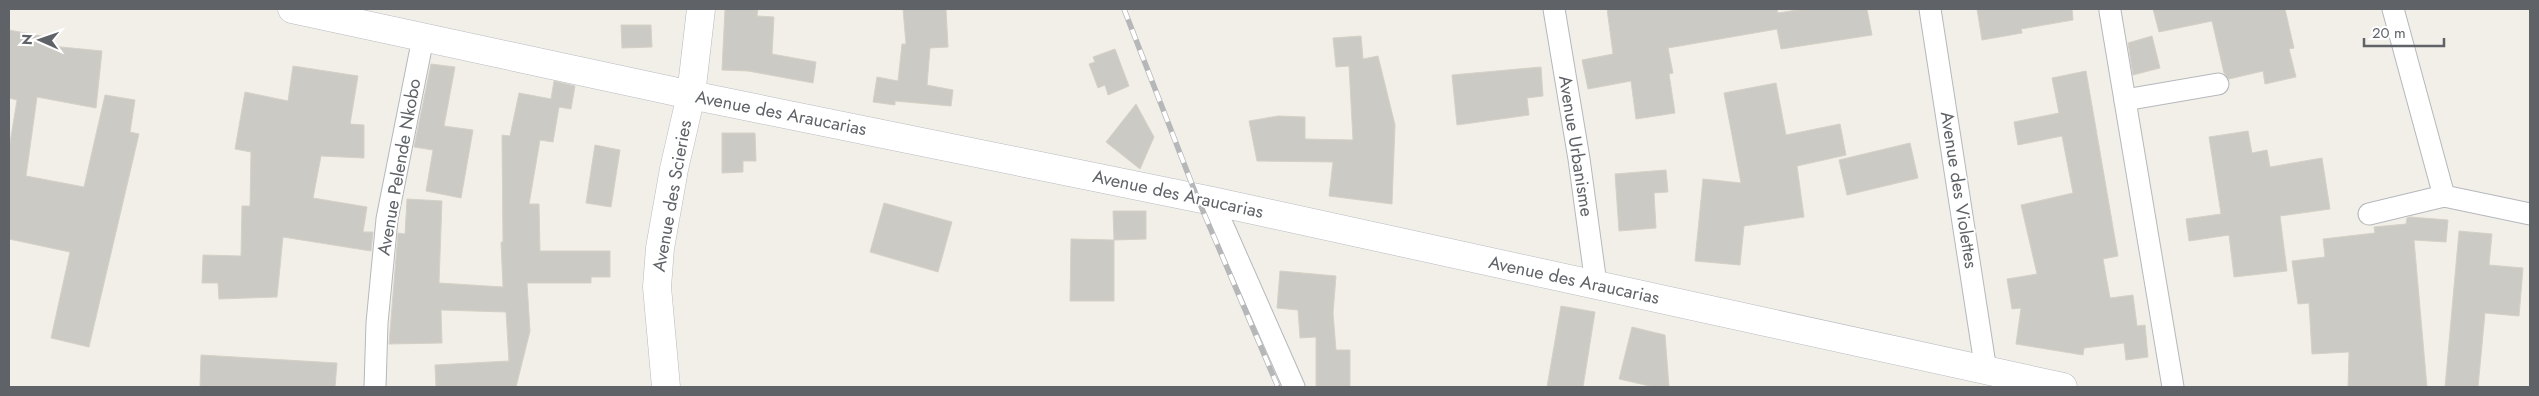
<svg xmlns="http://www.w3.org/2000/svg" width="2539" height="396" font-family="Jost,sans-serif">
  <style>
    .building { fill: #cccac5; stroke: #d6d1c6 }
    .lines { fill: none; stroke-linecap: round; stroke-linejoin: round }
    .street-casing { stroke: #b5b8bc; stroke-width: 23 }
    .secondary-casing { stroke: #b6babf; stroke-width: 29 }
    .street { stroke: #fff; stroke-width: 21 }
    .secondary { stroke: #fff; stroke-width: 28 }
    .rail-casing { stroke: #b6b7b8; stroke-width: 5.5 }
    .rail { stroke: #fff; stroke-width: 4; stroke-dasharray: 11; stroke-linecap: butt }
    .labels { text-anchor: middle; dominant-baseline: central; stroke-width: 4; stroke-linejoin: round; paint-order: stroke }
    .street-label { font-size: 18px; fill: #5f6368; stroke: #fff }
  </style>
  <rect width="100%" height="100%" fill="#f1efe8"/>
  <g class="building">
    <path d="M725 9H758L757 16 774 17 772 54 816 62 813 83 748 71 722 70Z"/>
    <path d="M903 9H946L948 47 930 48 927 85 953 90 951 106 895 101V105L873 102 877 77 898 81 902 44H906Z"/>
    <path d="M1607 9H1777L1778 13 1803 9H1867L1872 35 1781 49 1777 29 1668 48 1673 73 1669 74 1675 113 1636 119 1631 81 1588 89 1582 60 1613 54Z"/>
    <path d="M1977 9H2072L2073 20 2021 29 2022 33 1982 40Z"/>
    <path d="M2153 9H2285L2294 48 2289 49 2296 77 2265 84 2263 71 2229 79 2224 73 2212 21 2159 32Z"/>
    <path d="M621 25H651L652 47 622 48Z"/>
    <path d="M9 30 52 38 51 46 102 51 96 108 37 97 26 176 84 187 105 95 135 100 130 132 139 134 89 347 51 338 70 252 9 239V149L17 100 9 98Z"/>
    <path d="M1361 36 1363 59 1378 56 1395 125 1392 204 1329 196 1333 162 1257 161 1249 121 1278 116 1305 117V139L1353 140 1349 66 1336 67 1333 38Z"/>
    <path d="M2152 36 2160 68 2133 75 2128 43Z"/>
    <path d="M1115 49 1129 86 1108 95 1105 85 1098 88 1089 64 1095 62 1093 57Z"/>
    <path d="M431 64 455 67 444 126 473 130 461 198 426 191 433 150 414 147Z"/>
    <path d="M293 66 358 76 350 124 364 125V158L321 156 313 198 367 207 363 232H373L371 251 283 237 277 297 219 299 218 283H202L203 255 241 256 242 206H250L251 152 235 149 245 92 288 101Z"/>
    <path d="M1541 67 1543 96 1527 98 1529 115 1457 125 1452 75Z"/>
    <path d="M2086 71 2118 256 2103 259 2110 298 2133 295 2137 326 2145 325 2148 357 2126 360 2124 343 2084 348 2083 355 2016 344 2021 308 2012 309 2007 279 2037 274 2021 205 2073 193 2062 136 2018 145 2014 122 2059 113 2052 78Z"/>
    <path d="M554 81 575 86 571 109 559 107 553 142 540 140 529 204H539L540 251H610V277H591V283H527L530 331 516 387H436L435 365 509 361 506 312 441 310 442 343 389 344 398 233 405 234 407 199 442 201 439 283 503 287 501 242H503L502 135 510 136 519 93 551 99Z"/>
    <path d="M1776 83 1786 135 1840 124 1846 155 1797 166 1804 217 1744 226 1740 265 1695 261 1703 179 1741 183 1724 93Z"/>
    <path d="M1136 104 1154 137 1140 169 1106 142Z"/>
    <path d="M2248 131 2252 153 2267 150 2270 167 2322 158 2330 209 2280 216 2287 271 2234 277 2229 235 2189 241 2186 219 2221 214 2209 137Z"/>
    <path d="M722 133H755L756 161H743V172L722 173Z"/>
    <path d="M1910 143 1918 178 1847 195 1839 160Z"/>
    <path d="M595 145 620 150 611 207 586 203Z"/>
    <path d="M1666 170 1668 192 1654 193 1656 228 1619 231 1615 174Z"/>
    <path d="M884 203 952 222 938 272 870 252Z"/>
    <path d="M1113 211H1146V239L1114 240Z"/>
    <path d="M2410 217 2448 220 2446 242 2414 240 2427 387H2348L2349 352 2312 354 2309 303 2298 304 2292 261 2325 257 2323 239 2375 233 2374 227 2406 224 2407 218Z"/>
    <path d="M2459 231 2492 234 2489 265 2523 268 2519 316 2485 313 2478 387H2445Z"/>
    <path d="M1071 239 1114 240V301H1070Z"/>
    <path d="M1280 271 1336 276 1333 313 1336 350H1350V387H1316V337L1300 338 1298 310 1277 308Z"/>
    <path d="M1561 306 1595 312 1583 387H1547Z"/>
    <path d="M1632 327 1665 335 1669 387H1654L1619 379Z"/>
    <path d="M201 355 337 363 335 387H200Z"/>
  </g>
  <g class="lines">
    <g class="street-casing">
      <g id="street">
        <path d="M1554 9 1579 159 1596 284"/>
        <path d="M1930 9 1986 371"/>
        <path d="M2393 9 2444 196 2530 214"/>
        <path d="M2110 11 2173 387"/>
        <path d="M2125 100 2218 84"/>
        <path d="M1212 201 1294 387"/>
        <path d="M2369 214 2444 196"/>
        <path d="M375 387 377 323 387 219 423 38"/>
      </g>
    </g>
    <g class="secondary-casing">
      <g id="secondary">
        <path d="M292 9 691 95 1212 201 2063 387"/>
        <path d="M666 387 657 287 660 248 674 169 691 95 701 9"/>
      </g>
    </g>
    <use href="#street" class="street"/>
    <use href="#secondary" class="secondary"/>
    <g class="rail-casing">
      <path id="rail" d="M1124 9 1197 197 1278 387"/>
    </g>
    <use href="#rail" class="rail"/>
  </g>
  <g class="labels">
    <g class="street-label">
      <text transform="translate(781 113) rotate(11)">Avenue des Araucarias</text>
      <text transform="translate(1576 146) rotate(81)">Avenue Urbanisme</text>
      <text transform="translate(399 167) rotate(-80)">Avenue Pelende Nkobo</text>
      <text transform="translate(1959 190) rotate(81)">Avenue des Violettes</text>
      <text transform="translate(1178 194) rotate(12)">Avenue des Araucarias</text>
      <text transform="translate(672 196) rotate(-80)">Avenue des Scieries</text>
      <text transform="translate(1574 280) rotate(12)">Avenue des Araucarias</text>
    </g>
  </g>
  <rect width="2539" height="396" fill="none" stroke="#5f6368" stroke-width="20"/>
  <g transform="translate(40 40) rotate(272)" stroke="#ffffff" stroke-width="4" paint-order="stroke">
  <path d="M0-4L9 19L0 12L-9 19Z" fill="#5f6368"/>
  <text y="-8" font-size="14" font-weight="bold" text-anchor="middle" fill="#5f6368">N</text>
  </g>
  <path d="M2364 38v8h80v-8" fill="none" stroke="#5f6368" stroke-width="2.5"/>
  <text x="2372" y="38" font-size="15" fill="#5f6368" stroke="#ffffff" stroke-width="4" paint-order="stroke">20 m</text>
</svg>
